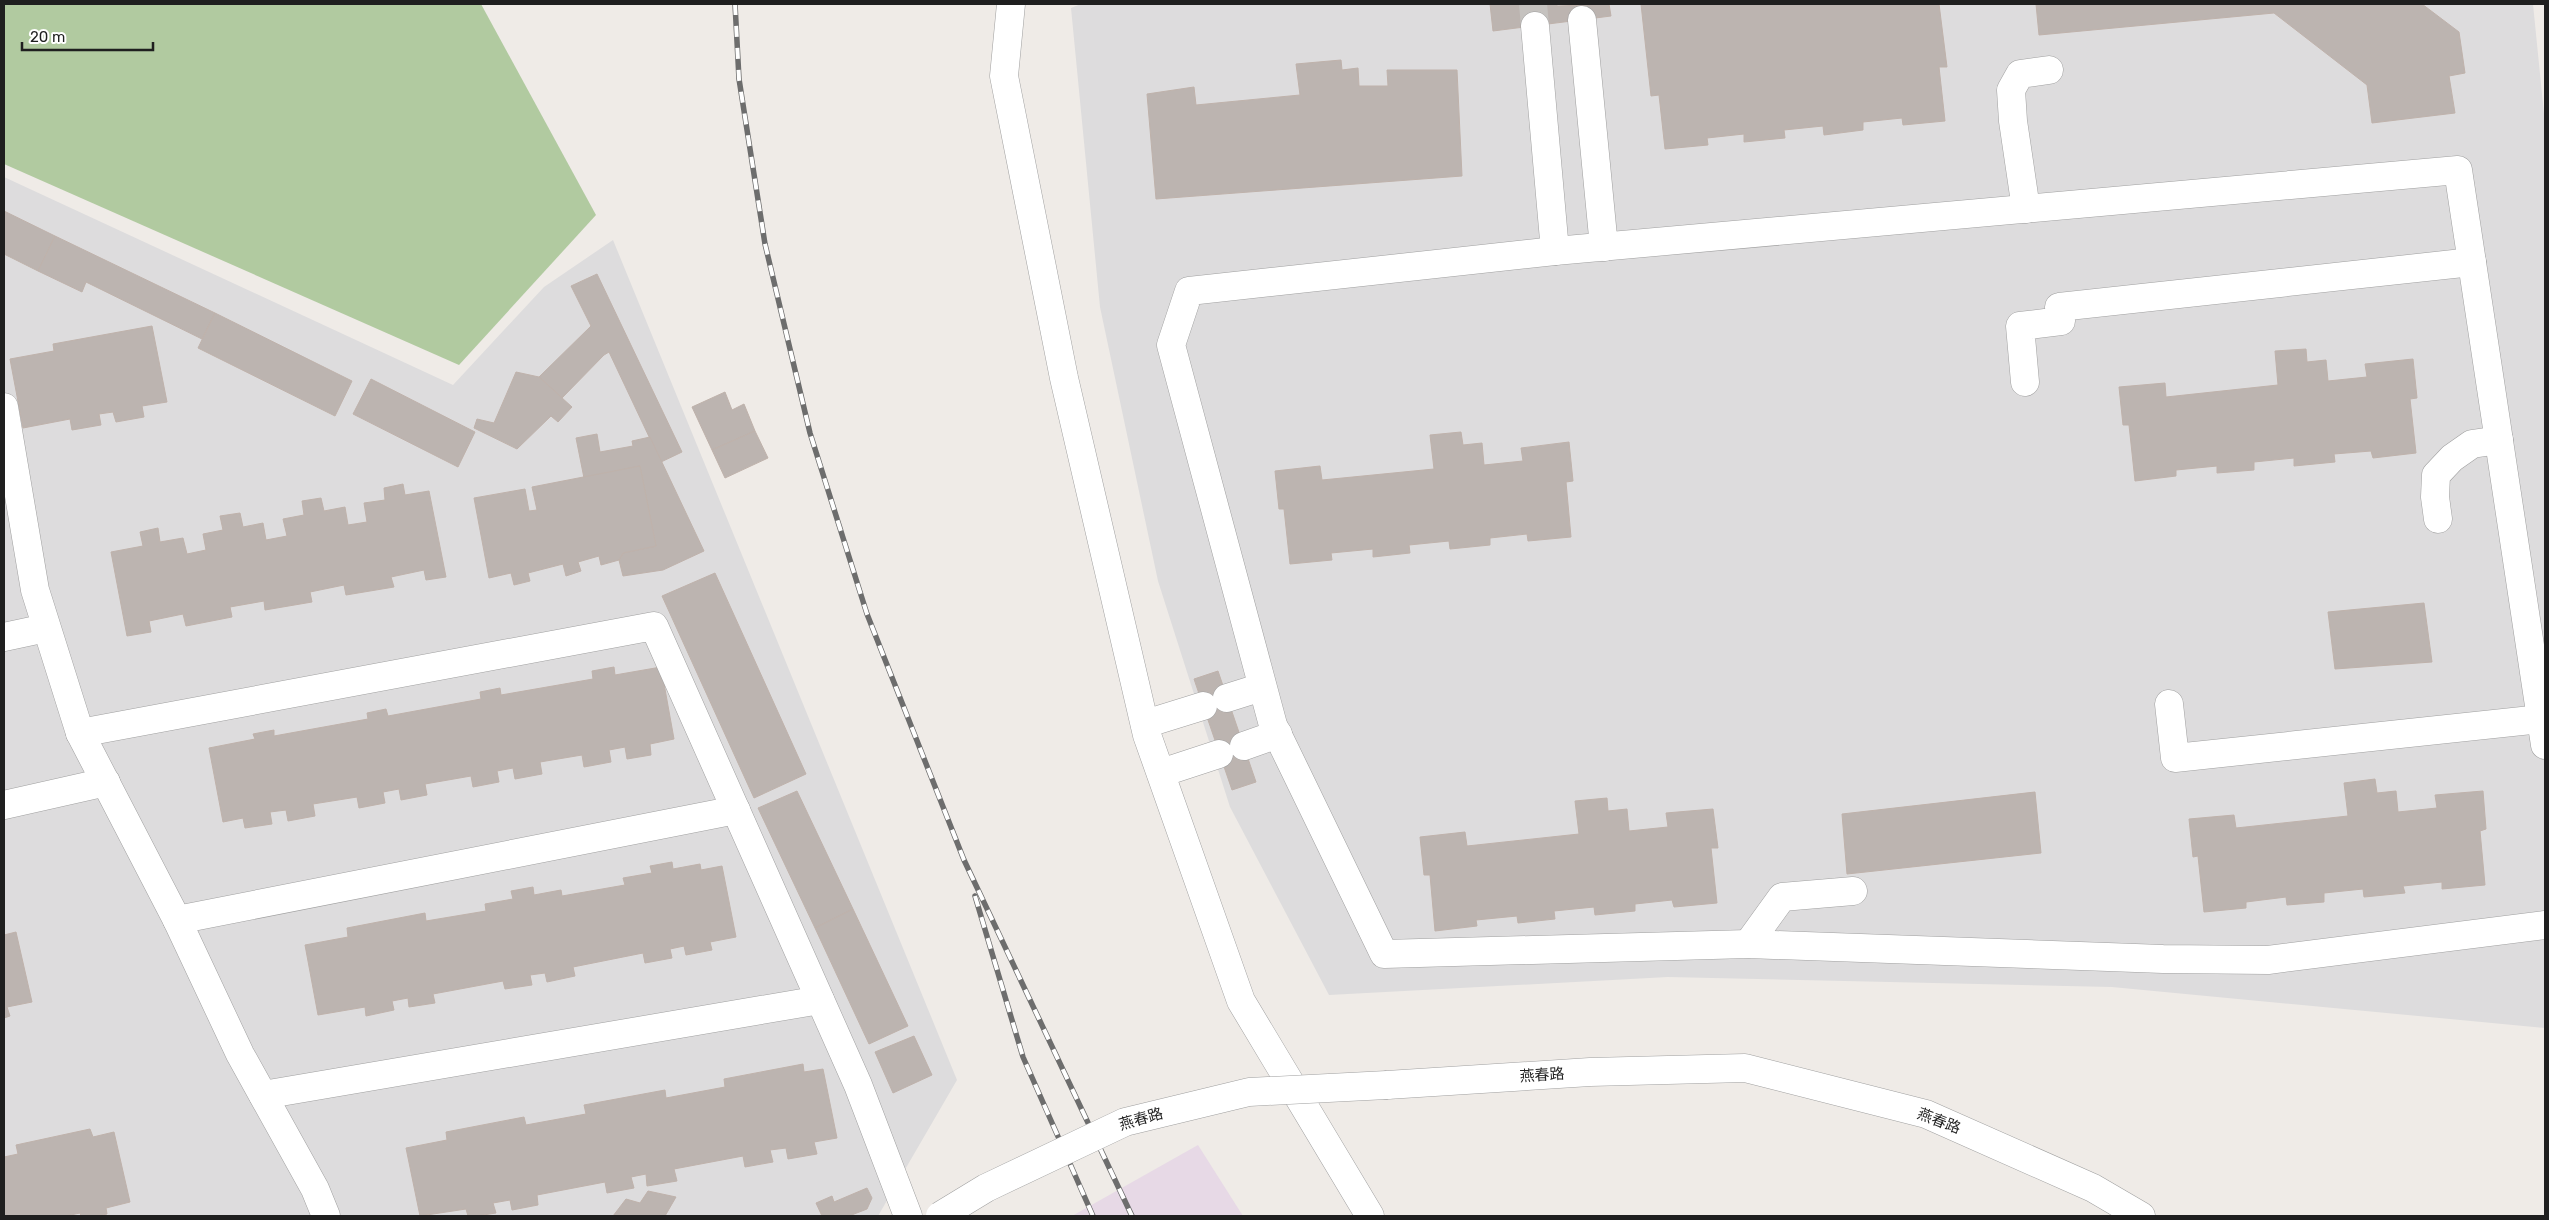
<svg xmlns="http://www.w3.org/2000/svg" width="2549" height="1220" font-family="Rubik,'Noto Sans SC',sans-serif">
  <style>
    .residential { fill: #dddcdd }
    .industrial { fill: #e7d9e6 }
    .forest { fill: #b1caa0 }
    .building { fill: #bcb4b0; stroke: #bfb2ab }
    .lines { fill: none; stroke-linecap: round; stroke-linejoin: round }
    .minor-tunnel { stroke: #c5c2bf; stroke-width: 28; stroke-dasharray: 28 14; stroke-linecap: butt }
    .minor-casing { stroke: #a0a0a0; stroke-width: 29 }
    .minor { stroke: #fff; stroke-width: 28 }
    .rail-casing { stroke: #6d6d6d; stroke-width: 5.5 }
    .rail { stroke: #fff; stroke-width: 4; stroke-dasharray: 11; stroke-linecap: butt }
    .minor-bridge-casing { stroke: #a0a0a0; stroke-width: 29; stroke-linecap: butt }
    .minor-bridge { stroke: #fff; stroke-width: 28 }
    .labels { text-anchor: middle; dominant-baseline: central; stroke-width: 4; stroke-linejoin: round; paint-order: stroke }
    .street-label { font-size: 15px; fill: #1f1f1f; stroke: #fff }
  </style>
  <rect width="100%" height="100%" fill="#efebe7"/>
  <g class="residential">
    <path d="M1081 4H2533L2545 124V1028L2112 987 1668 977 1329 995 1230 807 1158 581 1100 307 1071 8Z"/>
    <path d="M4 177 453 385 544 287 613 240 957 1080 878 1216H4Z"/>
  </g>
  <path class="industrial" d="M1198 1145 1243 1216H1072Z"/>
  <path class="forest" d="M4 4H481L596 215 459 365 4 164Z"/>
  <g class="building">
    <path d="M1490 4H1557V6L1609 4 1611 16 1493 31Z"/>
    <path d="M1641 4H1939L1947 67H1939L1945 121 1903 125 1902 118 1863 122V130L1824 135 1823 126 1784 130 1785 138 1744 142V134L1707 138 1708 145 1665 149 1659 95 1651 96Z"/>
    <path d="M2036 4H2422L2459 32 2465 73 2449 76 2455 113 2372 123 2367 85 2274 13 2039 35Z"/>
    <path d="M1341 60 1342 70 1358 68 1359 86H1388L1387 70H1457L1462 176 1156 199 1147 94 1194 87 1196 105 1300 95 1296 64Z"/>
    <path d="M4 211 55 236 38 271 4 254Z"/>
    <path d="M55 236 215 313 202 339 86 282 82 292 38 271Z"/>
    <path d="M597 274 682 452 661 462 609 352 604 355 562 398 539 377 591 326 571 286Z"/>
    <path d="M215 313 352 381 335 416 198 348Z"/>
    <path d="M152 326 167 402 142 406 144 417 116 422 113 412 99 414 101 425 72 430 70 419 23 428 10 359 54 351 53 344Z"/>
    <path d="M2306 349 2307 362 2326 360 2328 381 2367 377 2365 364 2413 359 2417 398 2410 399 2416 453 2373 458 2371 451 2334 454 2335 462 2294 466V458L2254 462V470L2217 473V466L2176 470V476L2135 481 2129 425H2123L2119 387 2165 383 2166 397 2278 385 2275 351Z"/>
    <path d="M516 372 539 377 572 407 558 422 551 416 517 449 474 428 477 419 494 423Z"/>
    <path d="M371 379 475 432 458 467 353 414Z"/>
    <path d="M725 392 732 410 744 404 755 431 712 450 692 407Z"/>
    <path d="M755 431 768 458 725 478 712 450Z"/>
    <path d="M1461 432 1463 445 1482 443 1484 465 1523 461 1521 448 1569 442 1573 481 1566 482 1571 537 1528 541 1527 534 1490 538V545L1450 549 1449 541 1409 545 1410 553 1373 557V549L1331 553 1332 560 1290 564 1284 509H1279L1275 471 1320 466 1322 480 1434 469 1430 435Z"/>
    <path d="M597 434 600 452 633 446 632 441 650 437 704 551 663 570 623 576 619 560 623 553 656 546 640 466 584 478 576 438Z"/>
    <path d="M640 466 656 546 623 553 619 560 601 565 599 556 578 562 581 571 566 576 563 564 528 573 530 581 514 585 511 573 489 578 474 498 525 489 529 511 537 510 532 487Z"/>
    <path d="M403 484 405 495 429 491 446 577 426 580 424 570 391 577 394 587 346 595 344 585 310 592 312 602 265 610 264 601 230 607 232 617 186 626 183 614 149 621 151 632 127 636 111 552 143 546 140 532 158 528 160 542 183 538 187 554 206 550 203 534 223 530 220 516 240 513 243 527 263 523 266 540 287 536 283 519 304 515 302 501 321 498 324 511 345 507 348 525 367 522 364 503 385 500 384 488Z"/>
    <path d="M715 573 806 774 754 798 662 596Z"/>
    <path d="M2424 603 2432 662 2335 669 2328 612Z"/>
    <path d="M614 667 615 675 661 667 674 739 650 744 651 755 627 759 625 747 609 750 611 762 584 767 582 755 540 762 542 774 515 779 513 768 497 771 499 782 473 787 471 776 425 784 427 795 401 800 399 789 383 792 385 803 359 808 357 797 313 804 315 816 288 821 286 810 270 812 272 824 245 828 243 818 223 822 209 748 255 739 253 734 274 730V736L368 719 367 713 386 709 388 716 481 699 480 692 500 688 501 695 593 679 592 671Z"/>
    <path d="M1218 671 1256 782 1232 790 1194 679Z"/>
    <path d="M2375 779 2377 793 2396 791 2398 812 2437 808 2435 795 2483 791 2486 829 2480 831 2485 885 2442 889V882L2403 886 2405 893 2364 897 2363 889 2324 893V902L2287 905 2286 897 2246 902V908L2204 912 2198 856 2193 857 2189 819 2234 815 2236 828 2348 816 2344 783Z"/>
    <path d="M797 791 853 909 815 928 758 808Z"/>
    <path d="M2035 792 2041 853 1847 874 1842 814Z"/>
    <path d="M1607 798 1608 811 1627 809 1629 831 1668 827 1666 813 1713 809 1718 848H1711L1717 903 1674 907 1672 900 1635 904V911L1595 915 1594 907 1554 911 1555 919 1518 923 1517 916 1476 920 1477 926 1435 931 1430 875H1424L1420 837 1465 832 1467 846 1579 834 1575 801Z"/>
    <path d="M672 862 673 869 700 864 701 870 722 866 736 937 710 942 712 950 686 955 684 946 670 949 672 958 645 963 643 953 573 967 575 976 547 982 545 973 530 975 532 985 505 989 503 981 433 994 435 1003 409 1007 408 998 392 1001 394 1010 366 1016 365 1007 318 1015 305 945 348 937 347 928 425 913 426 921 486 911 485 904 513 899 511 891 533 887 534 895 561 890 562 896 625 885 623 878 652 873 650 866Z"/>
    <path d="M853 909 908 1026 869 1044 815 928Z"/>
    <path d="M16 932 32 1002 7 1007 10 1016 4 1018V935Z"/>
    <path d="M914 1036 932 1075 893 1093 875 1052Z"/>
    <path d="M803 1064 804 1072 823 1069 837 1138 814 1142 817 1154 788 1159 786 1148 770 1150 773 1162 745 1167 743 1156 674 1169 677 1181 647 1186 646 1174 631 1177 634 1188 607 1193 605 1182 537 1195 538 1205 512 1210 510 1200 493 1203 496 1213 477 1216H468L466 1209 420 1216 406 1148 447 1140 446 1132 524 1117 526 1125 586 1114 584 1105 665 1090 666 1098 725 1087 724 1079Z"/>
    <path d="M90 1129 93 1137 114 1132 130 1202 106 1208 107 1214 98 1216H81L80 1213 66 1216H4V1157L18 1154 16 1145Z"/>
    <path d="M867 1188 872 1198 867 1209 849 1216H822L816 1203 832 1196 834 1202Z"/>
    <path d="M648 1191 676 1197 665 1216H613L626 1199 640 1203Z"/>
  </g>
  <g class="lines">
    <path class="minor-tunnel" d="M1533 4 1535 26"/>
    <g class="minor-casing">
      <g id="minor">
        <path d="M1011 4 1004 76 1064 378 1147 735 1241 1001 1370 1216"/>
        <path d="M1582 20 1604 247"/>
        <path d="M1535 26 1555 251"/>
        <path d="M2026 209 2013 121 2011 90 2020 74 2049 70"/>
        <path d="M2025 382 2020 326 2061 321 2059 307 2472 262"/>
        <path d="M4 407 35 590 80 733 177 920 240 1054 315 1189 326 1216"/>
        <path d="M2438 519 2435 497 2436 475 2452 458 2472 444 2499 440"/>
        <path d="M4 637 46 628"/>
        <path d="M1227 698 1262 687"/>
        <path d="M2169 704 2175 758 2541 719"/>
        <path d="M1145 724 1203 706"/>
        <path d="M80 733 654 626 858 1085 908 1216"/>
        <path d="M2545 745 2458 170 1555 251 1189 291 1171 345 1273 725 1384 954 1748 944 2163 959 2268 960 2545 925"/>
        <path d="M1244 746 1278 734"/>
        <path d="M1161 773 1219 754"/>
        <path d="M4 805 106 782"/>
        <path d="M177 920 736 810"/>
        <path d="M1748 944 1782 897 1853 891"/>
        <path d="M1387 1085 1590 1072 1745 1068 1926 1114 2093 1188 2141 1216"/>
        <path d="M263 1095 820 1000"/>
      </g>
    </g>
    <use href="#minor" class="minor"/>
    <g class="rail-casing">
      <g id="rail">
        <path d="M735 4 739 79 765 244 810 433 867 614 964 860 1132 1216"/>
        <path d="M975 896 1023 1057 1093 1216"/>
      </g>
    </g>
    <use href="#rail" class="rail"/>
    <g class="minor-bridge-casing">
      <path id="minor-bridge" d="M940 1216 986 1188 1125 1122 1249 1092 1387 1085"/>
    </g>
    <use href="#minor-bridge" class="minor-bridge"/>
  </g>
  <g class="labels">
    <g class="street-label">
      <text transform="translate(1542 1075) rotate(-4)">燕春路</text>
      <text transform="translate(1141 1119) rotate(-16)">燕春路</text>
      <text transform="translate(1939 1121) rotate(21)">燕春路</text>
    </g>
  </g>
  <rect width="2549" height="1220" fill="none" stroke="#1f1f1f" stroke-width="10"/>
  <path d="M22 42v8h131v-8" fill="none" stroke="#1f1f1f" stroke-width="2.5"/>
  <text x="30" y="42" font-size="15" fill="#1f1f1f" stroke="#ffffff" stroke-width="4" paint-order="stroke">20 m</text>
</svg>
